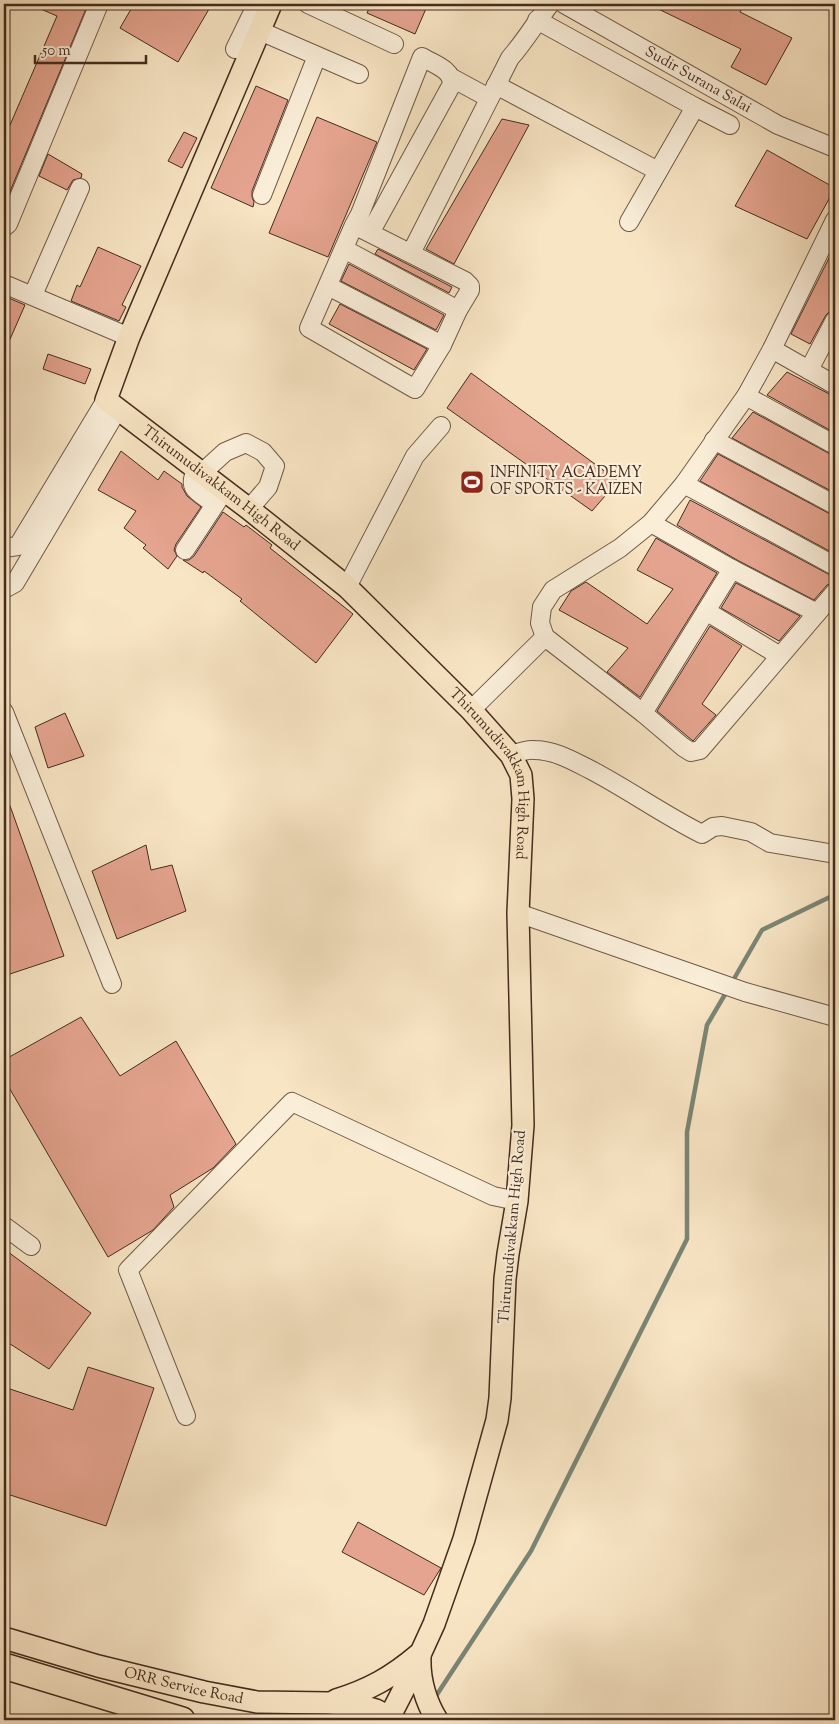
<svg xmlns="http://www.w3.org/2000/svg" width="839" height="1724" font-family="'Sorts Mill Goudy',serif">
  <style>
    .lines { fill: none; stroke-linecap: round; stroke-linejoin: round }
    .stream { stroke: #7a8575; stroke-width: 4.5 }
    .building { fill: #e5a48f; stroke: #442c1e }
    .minor-casing { stroke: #715a48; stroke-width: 20 }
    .major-casing { stroke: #442c1e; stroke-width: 24 }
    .highway-casing { stroke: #442c1e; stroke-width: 28 }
    .path { stroke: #442c1e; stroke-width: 2.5; stroke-dasharray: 1 2.5; stroke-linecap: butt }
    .minor { stroke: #faeed9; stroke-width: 18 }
    .major { stroke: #f8e5c4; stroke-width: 21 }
    .highway { stroke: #f8e5c4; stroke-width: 25 }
    .labels { text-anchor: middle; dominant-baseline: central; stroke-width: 4.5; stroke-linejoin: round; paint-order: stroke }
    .street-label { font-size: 15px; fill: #442c1e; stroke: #faeed9 }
    .poi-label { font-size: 15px; fill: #442c1e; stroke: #faeed9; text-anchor: start }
  </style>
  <rect width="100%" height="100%" fill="#f8e5c4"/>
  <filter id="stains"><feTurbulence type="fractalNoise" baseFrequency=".004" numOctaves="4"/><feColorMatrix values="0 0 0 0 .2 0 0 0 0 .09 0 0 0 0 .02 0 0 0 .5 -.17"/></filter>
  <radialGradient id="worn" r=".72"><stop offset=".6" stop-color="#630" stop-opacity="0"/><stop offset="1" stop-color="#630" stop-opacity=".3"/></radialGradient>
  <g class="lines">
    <g class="stream">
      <path d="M731 984 762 930 832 896H835"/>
      <path d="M434 1699 531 1551 687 1239V1132L707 1025 727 991"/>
    </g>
  </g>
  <g class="building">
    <path d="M29 4H88L4 206V123L10 125 57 16Z"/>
    <path d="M134 4H212L178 62 120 28Z"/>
    <path d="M371 4H428L415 34 367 13Z"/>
    <path d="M648 4H729L741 10 740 12 792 38 766 85 731 67 741 49Z"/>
    <path d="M256 86 288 100 252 191V197L254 202 253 207 211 188Z"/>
    <path d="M317 117 377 142 328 257 269 233Z"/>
    <path d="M502 119 529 125 454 264 426 249Z"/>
    <path d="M184 132 197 138 182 168 168 161Z"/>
    <path d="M767 150 835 188 807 239 735 206Z"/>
    <path d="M48 154 82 174 81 178 73 180 67 190 39 176Z"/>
    <path d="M835 246V309L830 311 826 315 810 344 791 334Z"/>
    <path d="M98 247 141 266 122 305 126 307 119 321 71 301 77 285 80 287Z"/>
    <path d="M378 249 452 287 449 293 375 254Z"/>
    <path d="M349 264 444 315 436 330 341 281Z"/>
    <path d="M4 296 25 305 4 353Z"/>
    <path d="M340 304 427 349 414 370 329 324Z"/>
    <path d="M48 354 91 369 85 384 43 369Z"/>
    <path d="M787 372 835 397V433L767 395Z"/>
    <path d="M471 373 618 481 592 511 447 408Z"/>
    <path d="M753 412 830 454 835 456V493L732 438Z"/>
    <path d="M121 451 158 480 164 471 182 484V487L187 496 201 507 176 544 174 550 177 556 168 569 143 548 146 545 124 528 136 511 98 490Z"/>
    <path d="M718 454 830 514 835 516V554L700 481Z"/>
    <path d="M690 500 830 575 835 577V582L827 585 814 600 737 560 677 525Z"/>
    <path d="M223 512 244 527 246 525 272 545 270 548 353 614 316 663 240 601 242 599 204 571 203 573 183 560H189L194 556Z"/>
    <path d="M656 538 717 573 640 697 607 672 628 648 559 610 571 591 586 582 647 624 673 589 637 570Z"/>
    <path d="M736 583 800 616 779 641 721 608Z"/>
    <path d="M710 626 742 646 702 704 716 715 693 741 657 711Z"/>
    <path d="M65 713 84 756 48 768 35 727Z"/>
    <path d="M5 792 64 956 4 976V793Z"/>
    <path d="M146 845 151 870 172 865 186 911 117 939 92 871Z"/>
    <path d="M81 1017 120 1076 176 1041 236 1144 213 1168 170 1195 174 1207 153 1230 108 1257 4 1079V1060Z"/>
    <path d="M4 1249 91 1313 49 1369 4 1340Z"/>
    <path d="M88 1367 154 1388 106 1526 4 1493V1387L73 1410Z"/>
    <path d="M358 1522 441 1568 424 1595 342 1552Z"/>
  </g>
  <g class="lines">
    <g class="minor-casing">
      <g id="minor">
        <path d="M308 4 394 44"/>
        <path id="s1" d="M564 4 778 125 835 148"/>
        <path d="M537 20 695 107 730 125"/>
        <path d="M260 31 359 74"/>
        <path d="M235 49 254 10 253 6 250 4"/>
        <path d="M452 78 489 98"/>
        <path d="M496 85 658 171"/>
        <path d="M262 195 317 56"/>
        <path d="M835 220 772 349 746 396 684 484 651 523 620 548 553 590 542 607 540 623 545 637 643 713 683 747 691 752 700 750 835 592"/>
        <path d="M629 222 695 107"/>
        <path d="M354 225 465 281 470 286V290L458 310 442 345 415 389 309 328 354 225 360 214 422 57C433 64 452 69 452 84L370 233"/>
        <path d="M4 227 8 224 99 4"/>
        <path d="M344 249 458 310"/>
        <path d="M411 253 510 58C525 41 536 22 550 4"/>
        <path d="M4 284 129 337"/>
        <path d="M328 286 442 345"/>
        <path d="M33 295 80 188"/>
        <path d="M772 349 835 385"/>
        <path d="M809 370 835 320"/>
        <path d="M746 396 835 445"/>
        <path d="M714 440 835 505"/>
        <path d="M197 469C185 490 200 493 215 504"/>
        <path d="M202 473 225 452 246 443 263 452 275 466 268 487 249 509"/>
        <path d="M684 484 835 566"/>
        <path d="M651 523 732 569 817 613"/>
        <path d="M4 548 18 546 106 400"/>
        <path d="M185 550 224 491"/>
        <path d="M347 587 415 456 441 426"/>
        <path d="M4 589 15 583 118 409"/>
        <path d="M706 611 780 656"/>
        <path d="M471 710 545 637"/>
        <path d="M4 712 112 984"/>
        <path d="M643 713 732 569"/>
        <path d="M511 755C518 753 526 749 534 750 555 750 573 761 591 770 629 790 664 815 702 834L713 827 722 826 751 832 770 843 835 854"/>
        <path d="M518 913 745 992 835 1017"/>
        <path d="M4 1226 31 1246"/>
        <path d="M186 1416 128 1270 292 1102 493 1196 517 1201"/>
      </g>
    </g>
    <g class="major-casing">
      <g id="major">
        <path id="s2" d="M271 4 129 337 106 400 249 509 347 587 471 710 511 755 521 775 523 799 518 913 523 1125 517 1201 508 1254 505 1279 500 1398 497 1420 464 1539 434 1624 408 1681 388 1720"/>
        <path id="s3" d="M4 1638 98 1666 204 1692 257 1702 329 1703 362 1706 376 1710 395 1720"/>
        <path d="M420 1656C419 1680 425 1700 437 1720"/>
        <path d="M336 1700C369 1690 392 1677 418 1655"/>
      </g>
    </g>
    <g class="highway-casing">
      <path id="highway" d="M4 1666 182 1720"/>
    </g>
    <path class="path" d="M4 43V46"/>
    <use href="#minor" class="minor"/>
    <use href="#major" class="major"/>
    <use href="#highway" class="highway"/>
  </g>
  <defs>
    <g id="stadium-square" transform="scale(1.25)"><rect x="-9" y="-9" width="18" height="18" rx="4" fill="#8f2418" stroke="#faeed9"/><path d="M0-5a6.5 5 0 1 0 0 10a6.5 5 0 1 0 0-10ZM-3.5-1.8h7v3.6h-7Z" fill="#fff"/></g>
  </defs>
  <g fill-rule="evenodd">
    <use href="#stadium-square" x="472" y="482"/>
  </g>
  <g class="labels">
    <g class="street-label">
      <text stroke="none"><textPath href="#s1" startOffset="154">Sudir Surana Salai</textPath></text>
      <text stroke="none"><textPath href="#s2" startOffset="574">Thirumudivakkam High Road</textPath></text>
      <text stroke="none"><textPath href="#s2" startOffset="979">Thirumudivakkam High Road</textPath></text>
      <text transform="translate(513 1227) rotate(-85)">Thirumudivakkam High Road</text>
      <text stroke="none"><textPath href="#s3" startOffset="186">ORR Service Road</textPath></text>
    </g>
    <g class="poi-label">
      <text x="490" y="473">INFINITY ACADEMY<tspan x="490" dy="17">OF SPORTS - KAIZEN</tspan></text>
    </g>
  </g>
  <rect width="839" height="1724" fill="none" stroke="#f8e5c4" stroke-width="20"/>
  <rect x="5" y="5" width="829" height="1714" fill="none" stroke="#442c1e" stroke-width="2.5"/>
  <rect x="10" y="10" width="819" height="1704" fill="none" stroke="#442c1e"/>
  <path d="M35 55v8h111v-8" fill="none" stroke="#442c1e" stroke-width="2.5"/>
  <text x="42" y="55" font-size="15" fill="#442c1e" stroke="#faeed9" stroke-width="4" paint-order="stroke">50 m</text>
  <rect width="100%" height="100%" filter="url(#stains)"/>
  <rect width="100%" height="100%" fill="url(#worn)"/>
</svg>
